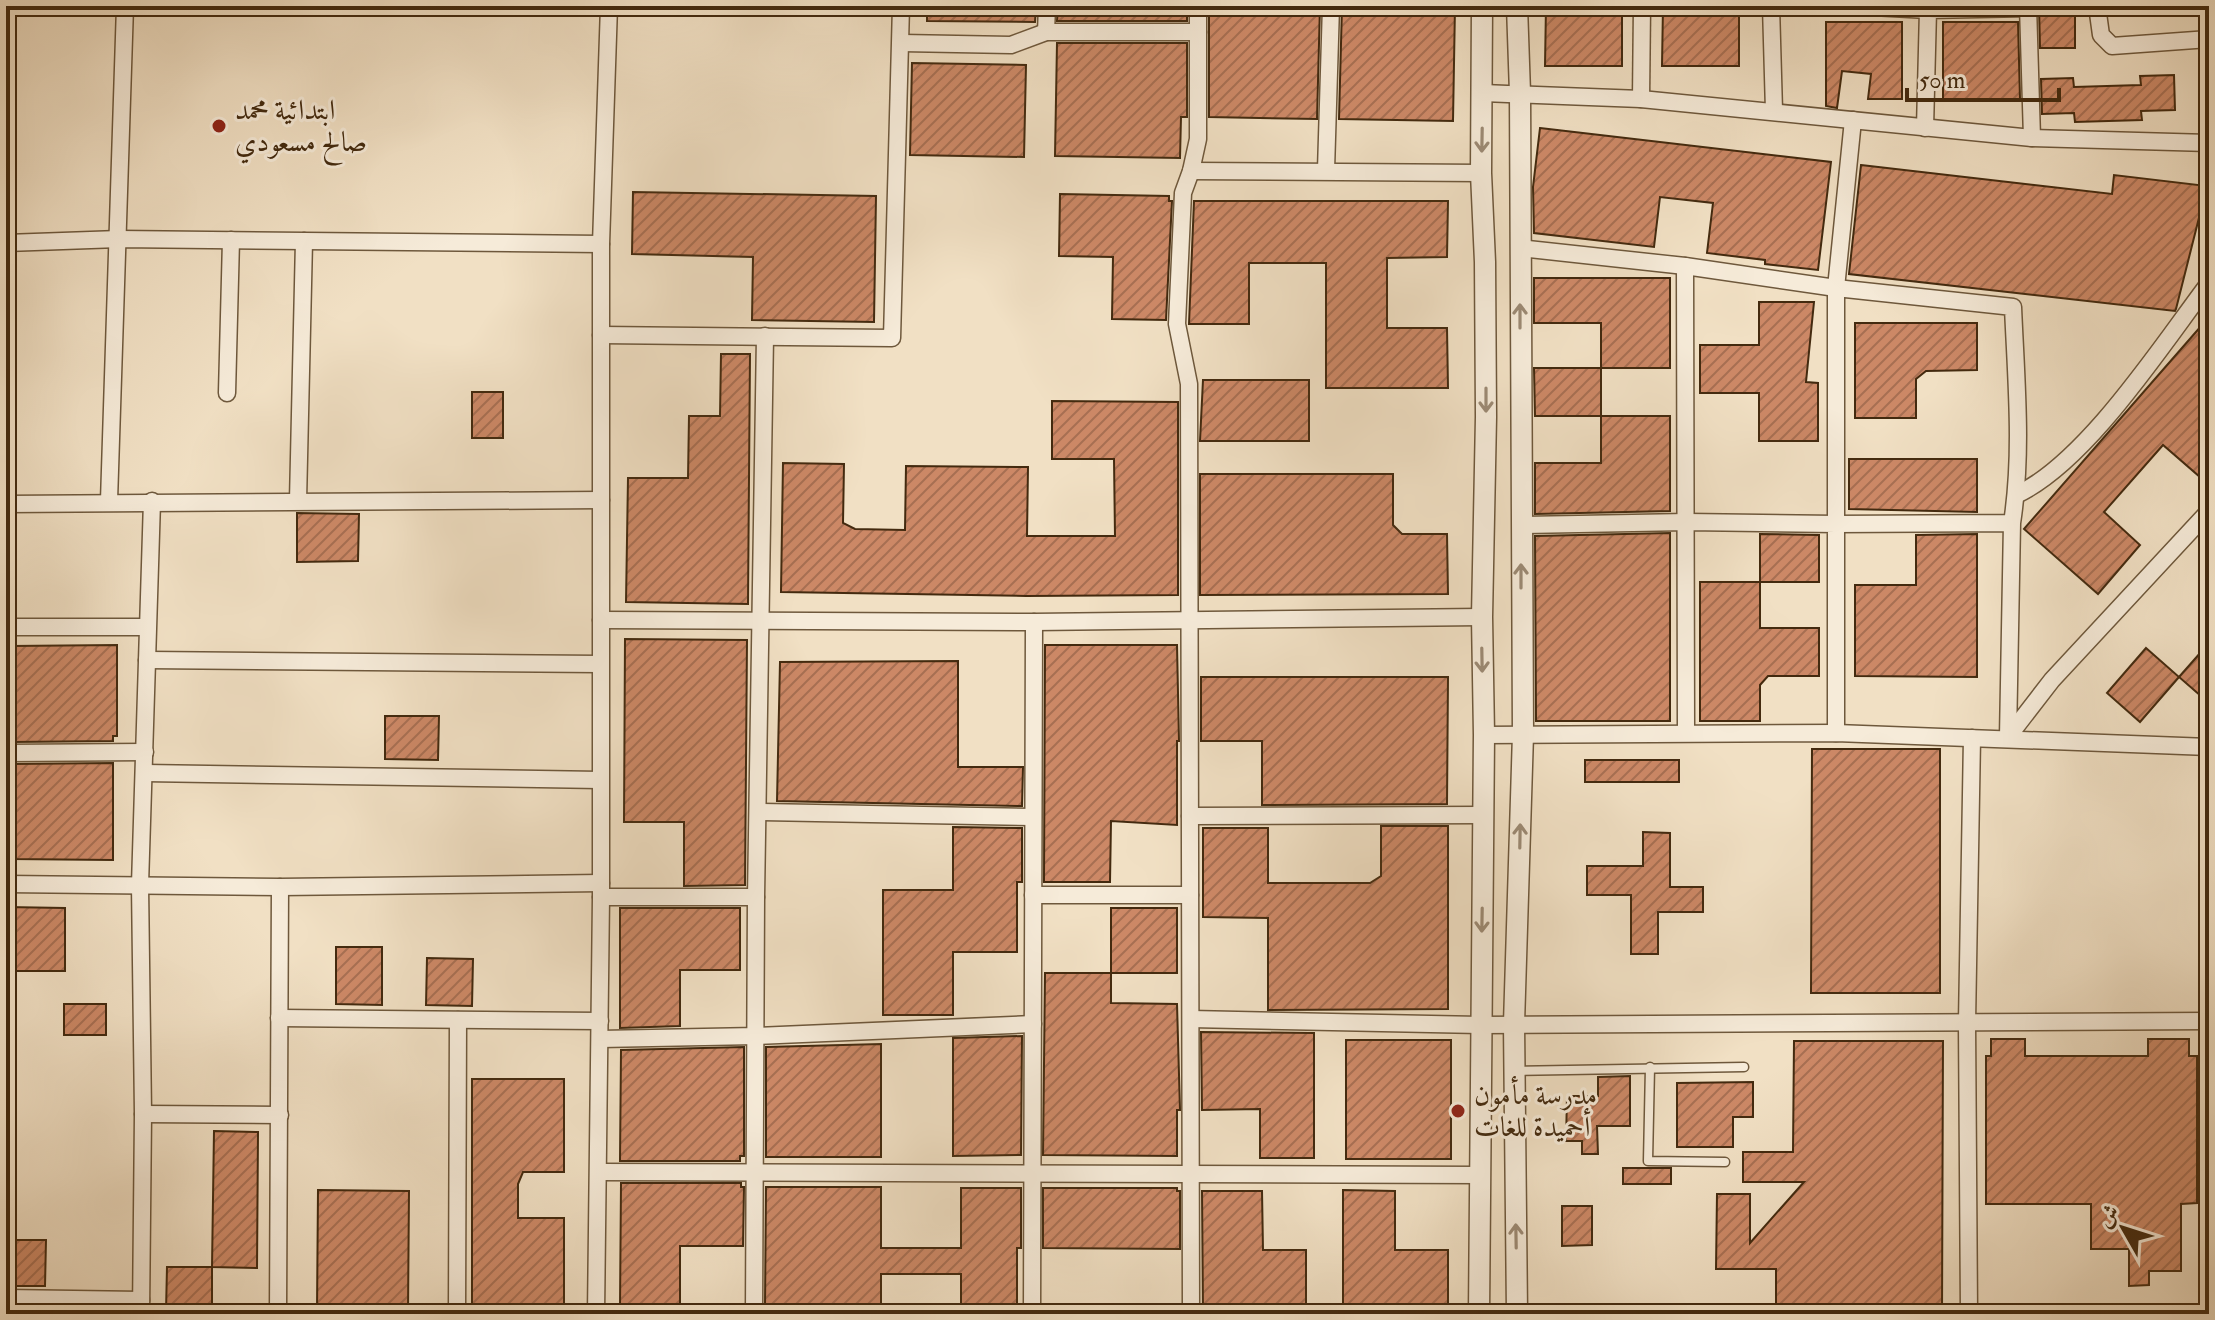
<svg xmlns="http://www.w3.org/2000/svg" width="2215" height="1320" font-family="'IM FELL Double Pica',Amiri,serif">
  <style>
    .building { fill: url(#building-hatch); stroke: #432a0f; stroke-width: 2 }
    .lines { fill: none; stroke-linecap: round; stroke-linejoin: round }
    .service-casing { stroke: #6e583c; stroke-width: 11 }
    .minor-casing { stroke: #6e583c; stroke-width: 19 }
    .tertiary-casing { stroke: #6e583c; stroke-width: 23 }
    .service { stroke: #f6ebd9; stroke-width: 8 }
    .minor { stroke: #f6ebd9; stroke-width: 16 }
    .tertiary { stroke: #f6ebd9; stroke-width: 20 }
    .oneway { stroke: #9c8a74 }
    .poi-dot { fill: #8f2418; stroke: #f6ebd9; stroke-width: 3 }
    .labels { text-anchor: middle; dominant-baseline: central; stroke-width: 6; stroke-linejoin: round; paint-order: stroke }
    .poi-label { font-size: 28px; fill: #432a0f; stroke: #f6ebd9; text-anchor: start }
  </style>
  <defs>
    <pattern id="building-hatch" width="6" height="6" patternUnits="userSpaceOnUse" patternTransform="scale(2)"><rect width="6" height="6" fill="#c86"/><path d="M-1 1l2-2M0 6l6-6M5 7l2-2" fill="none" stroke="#a76f52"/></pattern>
  </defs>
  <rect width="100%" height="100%" fill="#f1e0c4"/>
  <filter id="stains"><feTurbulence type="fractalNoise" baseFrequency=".0025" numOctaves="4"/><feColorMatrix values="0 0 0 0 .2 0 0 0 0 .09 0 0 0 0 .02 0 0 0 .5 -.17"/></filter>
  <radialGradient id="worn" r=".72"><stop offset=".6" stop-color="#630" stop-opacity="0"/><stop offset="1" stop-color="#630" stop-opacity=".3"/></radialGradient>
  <g class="building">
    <path d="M927 6H1036L1035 22 927 21Z"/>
    <path d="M1058 6H1187V21H1057Z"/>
    <path d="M1209 6H1320L1317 119 1209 117Z"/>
    <path d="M1342 6H1455L1453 121 1339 119Z"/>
    <path d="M1546 6H1622V66H1545Z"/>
    <path d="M1663 6H1739V66H1662Z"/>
    <path d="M2039 6H2075V48H2040Z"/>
    <path d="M1826 22H1902V99H1868L1871 74 1842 71 1837 108 1826 106Z"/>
    <path d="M1943 22H2018L2020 99H1943Z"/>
    <path d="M1057 43H1187V117H1181L1180 158 1055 156Z"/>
    <path d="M912 63 1026 65 1024 157 910 155Z"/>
    <path d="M2174 75 2175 110 2141 111 2142 120 2075 122 2074 113 2042 114 2041 79 2073 78 2074 87 2107 86 2141 85 2140 76Z"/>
    <path d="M1540 128 1831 162 1818 270 1765 264V260L1707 253 1713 203 1660 197 1654 247 1534 233 1533 187Z"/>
    <path d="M1861 165 2112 194 2114 175 2207 186 2176 309 2175 311 1849 274Z"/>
    <path d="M633 192 876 196 874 322 752 320 753 257 632 254Z"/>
    <path d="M1060 194 1169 196V201H1172L1166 320 1112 319 1113 257 1059 256Z"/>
    <path d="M1194 201H1448L1447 257 1387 258V328H1447L1448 388H1326V263H1249V324H1189Z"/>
    <path d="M1534 278H1670V368H1601V323H1534Z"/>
    <path d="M1759 302H1814L1806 382 1818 383V441H1759V393H1700V345H1759Z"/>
    <path d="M2209 317V467L2200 477 2163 445 2104 512 2140 545 2098 594 2024 529Z"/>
    <path d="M1855 323H1977V370L1926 371 1916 379V418H1855Z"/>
    <path d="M721 354H750L748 604 626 602 628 478H688L689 416H720Z"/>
    <path d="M1534 368H1601V416H1535Z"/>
    <path d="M1203 380H1309V441H1200Z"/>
    <rect x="472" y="392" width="31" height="46"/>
    <path d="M1052 401 1178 402V595L1026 596 781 592 783 463 844 464 843 523 855 529 905 530 906 466 1028 467 1027 536H1115L1114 459H1052Z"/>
    <path d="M1601 416H1670V511L1535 514V463H1601Z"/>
    <path d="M1849 459H1977V512L1849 509Z"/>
    <path d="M1200 474H1393V525L1402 534H1447L1448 594 1200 595Z"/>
    <path d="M297 513 359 514 358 561 297 562Z"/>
    <path d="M1670 533V721H1536L1535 536Z"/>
    <path d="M1760 534 1819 535V582H1760Z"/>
    <path d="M1977 534V677L1855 676V585H1916V535Z"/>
    <path d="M1700 582H1760V628H1819V676H1768L1760 685V721H1700Z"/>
    <path d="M625 639 747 640 745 885 684 886V822H624Z"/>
    <path d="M2209 643V703L2179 677Z"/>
    <path d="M117 645V736H113V741L12 742 11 646Z"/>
    <path d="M1045 645H1177L1179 741H1177V825L1111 821 1110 882H1044Z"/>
    <path d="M2146 648 2179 677 2140 722 2107 693Z"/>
    <path d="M958 661V767H1023L1022 806 777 801 780 662Z"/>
    <path d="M1201 677H1448L1447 804 1262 805V741H1201Z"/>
    <path d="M385 716H439L438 760 385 759Z"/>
    <path d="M1812 749H1940V993H1811Z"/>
    <rect x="1585" y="760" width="94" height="22"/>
    <path d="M113 763V860L11 859 12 764Z"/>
    <path d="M1381 826H1448V1009L1268 1010V918L1203 917V828H1268V883H1370L1381 876Z"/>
    <path d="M953 827 1022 828V882H1017V952H953V1015H883V890H953Z"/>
    <path d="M1643 832 1670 833V887H1703V912H1658V954H1631V895H1587V866H1643Z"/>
    <path d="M6 907 65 908V971H6Z"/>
    <path d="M620 908H740V970H680V1026L620 1028Z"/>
    <rect x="1111" y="908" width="66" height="65"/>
    <path d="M336 947H382V1005L336 1004Z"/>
    <path d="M427 958 473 959 472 1006 426 1005Z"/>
    <path d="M1045 973H1111V1003L1177 1004 1180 1110H1177V1156L1043 1155Z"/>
    <rect x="64" y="1004" width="42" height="31"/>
    <path d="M1201 1032 1314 1033V1158H1260V1109L1202 1110Z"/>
    <path d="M1022 1036 1021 1155 953 1156V1038Z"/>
    <path d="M1991 1039H2025V1056H2148V1039H2189V1056H2197V1203L2181 1204V1271H2149V1285L2129 1286V1249H2091V1204H1986V1056H1991Z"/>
    <rect x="1346" y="1040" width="105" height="119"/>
    <path d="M1794 1041H1943L1942 1314H1776V1269H1716L1717 1194H1750V1243L1804 1182H1743V1152H1793Z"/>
    <path d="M881 1044V1157H766V1047Z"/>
    <path d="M744 1047V1156H740V1161H620L621 1050Z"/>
    <path d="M1630 1076V1126H1597L1598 1154H1582V1141H1566L1567 1096H1598V1077Z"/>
    <path d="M472 1079H564V1172H523L518 1184V1218H564V1307L472 1308Z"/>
    <path d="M1753 1082V1117H1733V1147H1677V1083Z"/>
    <path d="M214 1131 258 1132 257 1268 212 1267Z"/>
    <rect x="1623" y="1168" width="48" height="16"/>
    <path d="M621 1183H741V1187H744L743 1246H680V1307H620Z"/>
    <path d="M766 1187H881V1248H961V1188H1021V1248H1017V1307H961V1274H881V1307H765Z"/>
    <path d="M1043 1188H1177V1191H1180V1249L1043 1248Z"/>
    <path d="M318 1190 409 1191 408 1312 317 1311Z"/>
    <path d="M1343 1190 1395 1191V1250H1448V1310H1343Z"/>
    <path d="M1202 1191H1262L1263 1250H1306V1310H1203Z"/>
    <path d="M1562 1206H1592V1245L1562 1246Z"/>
    <path d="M6 1240H46L45 1286H6Z"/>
    <path d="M167 1267H212V1311H166Z"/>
  </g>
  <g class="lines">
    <g class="service-casing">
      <g id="service">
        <path d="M1650 1067 1648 1161 1725 1162"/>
        <path d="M1515 1071 1744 1067"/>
      </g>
    </g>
    <g class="minor-casing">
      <g id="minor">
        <path d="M1771 6 1774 111"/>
        <path d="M1854 6 1928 10"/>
        <path d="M2028 6 2032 138"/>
        <path d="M2097 6 2101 35 2112 46 2209 39"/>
        <path d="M1046 32 1047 6"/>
        <path d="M902 43 1011 45 1046 32H1198"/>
        <path d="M1483 93 1641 99 2032 138 2209 143"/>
        <path d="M1641 99 1642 6"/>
        <path d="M1925 128 1928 10 2028 8"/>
        <path d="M1326 170 1331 6"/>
        <path d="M1191 171 1481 173"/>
        <path d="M6 243 119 239 601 244"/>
        <path d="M1520 248 1685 266 1836 288 1853 120"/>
        <path d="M1685 266 1686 733"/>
        <path d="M601 335 892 338 901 6"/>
        <path d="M227 393 231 240"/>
        <path d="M2016 495C2086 463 2162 345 2209 283"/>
        <path d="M109 501 125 6"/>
        <path d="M298 501 304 241"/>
        <path d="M6 504 601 500"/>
        <path d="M1521 525 1687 522 1836 524V733"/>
        <path d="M601 620 1034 622 1482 617"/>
        <path d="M6 627H147"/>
        <path d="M147 660 600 664"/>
        <path d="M1484 735 1836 733 2209 747"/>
        <path d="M2008 737 2012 523C2023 452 2016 379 2013 307L1836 288V524L2012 523"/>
        <path d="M2008 737 2052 680 2209 511"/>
        <path d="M6 753 145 752"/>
        <path d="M145 773 600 780"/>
        <path d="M759 812 1033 817"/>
        <path d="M1190 816 1483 815"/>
        <path d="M6 884 280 887 601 883"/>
        <path d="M1033 895H1190"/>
        <path d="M601 897H756"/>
        <path d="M279 1018 600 1021"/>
        <path d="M1191 1019 1480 1025 2209 1021"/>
        <path d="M600 1039 756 1036 1033 1024"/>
        <path d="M143 1114 280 1115"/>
        <path d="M599 1172 1480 1175"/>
        <path d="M6 1298 141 1300"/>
        <path d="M141 1314 143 1114 140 885 152 501"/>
        <path d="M278 1314 280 887"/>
        <path d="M457 1314 458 1020"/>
        <path d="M596 1314 601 897V244L609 6"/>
        <path d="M754 1314 756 897 765 336"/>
        <path d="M1032 1314 1034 622"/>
        <path d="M1191 1314 1189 384 1177 324 1183 193 1191 171 1198 139V6"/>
        <path d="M1969 1314 1967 1023 1972 738"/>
      </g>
    </g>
    <g class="tertiary-casing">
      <g id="tertiary">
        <path d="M1479 1314 1484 735 1482 617 1486 417 1485 262 1481 173 1482 6"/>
        <path d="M1517 1314 1514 1024 1523 734 1520 93 1517 6"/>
      </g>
    </g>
    <use href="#service" class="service"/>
    <use href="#minor" class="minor"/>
    <use href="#tertiary" class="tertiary"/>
  </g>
  <defs><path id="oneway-shaft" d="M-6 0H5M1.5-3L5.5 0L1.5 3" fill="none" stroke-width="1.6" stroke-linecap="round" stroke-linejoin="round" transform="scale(2)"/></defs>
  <g class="oneway">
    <use href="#oneway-shaft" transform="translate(1482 140) rotate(91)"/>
    <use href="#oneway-shaft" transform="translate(1520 316) rotate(-90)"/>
    <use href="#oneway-shaft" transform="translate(1486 400) rotate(90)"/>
    <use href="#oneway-shaft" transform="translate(1521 576) rotate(-90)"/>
    <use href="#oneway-shaft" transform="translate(1482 660) rotate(89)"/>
    <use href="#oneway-shaft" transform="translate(1520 836) rotate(-89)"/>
    <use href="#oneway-shaft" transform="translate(1482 920) rotate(91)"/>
    <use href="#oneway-shaft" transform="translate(1516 1236) rotate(-91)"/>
  </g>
  <g class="poi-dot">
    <circle cx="219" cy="126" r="8"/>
    <circle cx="1458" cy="1111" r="8"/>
  </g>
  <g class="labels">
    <g class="poi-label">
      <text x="235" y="110">ابتدائية محمد<tspan x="235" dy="32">صالح مسعودي</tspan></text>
      <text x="1474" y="1095">مدرسة مأمون<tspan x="1474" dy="32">أحميدة للغات</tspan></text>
    </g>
  </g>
  <rect width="2215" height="1320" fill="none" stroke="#f1e0c4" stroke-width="32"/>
  <rect x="8" y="8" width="2199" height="1304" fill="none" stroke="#432a0f" stroke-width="4"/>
  <rect x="16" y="16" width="2183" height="1288" fill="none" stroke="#432a0f" stroke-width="2"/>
  <g transform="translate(2123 1228) rotate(309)" stroke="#f6ebd9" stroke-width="6" paint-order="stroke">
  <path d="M0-6L14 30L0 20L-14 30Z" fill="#432a0f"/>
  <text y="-12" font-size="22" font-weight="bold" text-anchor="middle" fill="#432a0f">ش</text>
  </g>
  <path d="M1907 88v12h152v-12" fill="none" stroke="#432a0f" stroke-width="4"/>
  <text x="1919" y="88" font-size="24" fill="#432a0f" stroke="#f6ebd9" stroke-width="6" paint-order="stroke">50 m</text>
  <rect width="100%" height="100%" filter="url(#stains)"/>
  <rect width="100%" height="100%" fill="url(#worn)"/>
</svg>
